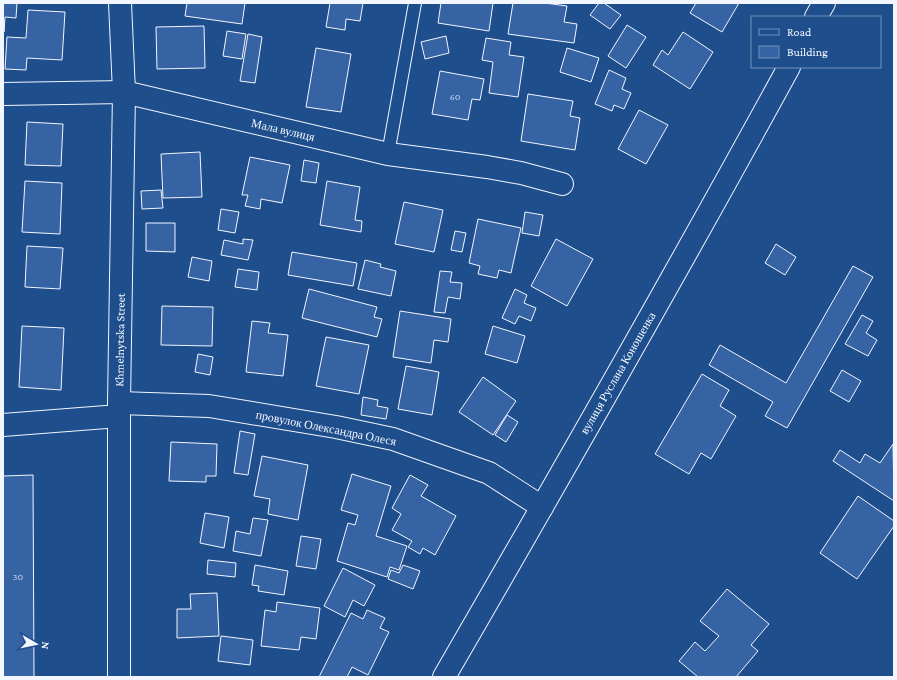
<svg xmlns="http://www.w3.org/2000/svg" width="897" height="680" font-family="'Crimson Pro',serif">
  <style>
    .building { fill: #3563a3; stroke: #f2f6ff }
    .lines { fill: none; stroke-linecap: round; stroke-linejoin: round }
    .service-casing { stroke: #f2f6ff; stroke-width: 14 }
    .minor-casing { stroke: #f2f6ff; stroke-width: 24 }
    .tertiary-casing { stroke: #f2f6ff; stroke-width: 24 }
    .service { stroke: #1f4e8c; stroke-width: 12 }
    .minor { stroke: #1f4e8c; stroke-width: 22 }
    .tertiary { stroke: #1f4e8c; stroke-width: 22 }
    .labels { text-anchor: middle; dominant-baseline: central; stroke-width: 3; stroke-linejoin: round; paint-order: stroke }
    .number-label { font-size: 10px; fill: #c3d1e8 }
    .street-label { font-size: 12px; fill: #f2f6ff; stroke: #1f4e8c }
  </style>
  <rect width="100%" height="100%" fill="#1f4e8c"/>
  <g class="building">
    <path d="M3 3H17L16 18 5 17 4 32Z"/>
    <path d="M187 3H245L242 24 185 16Z"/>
    <path d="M330 3H363L360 21 346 19 345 30 326 27Z"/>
    <path d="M441 3H493L489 31 438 23Z"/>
    <path d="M513 3H545L567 6 564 22 577 24 574 43 508 34Z"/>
    <path d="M599 3H604L621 15 610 29 590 15Z"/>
    <path d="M696 3H739L722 32 690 13Z"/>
    <path d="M28 10 65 12 62 60 27 58 26 70 5 69 7 37 26 38Z"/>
    <path d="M627 25 646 37 626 68 608 56Z"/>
    <path d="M204 26 205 68 157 69 156 27Z"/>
    <path d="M227 31 246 34 242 59 223 56Z"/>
    <path d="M683 32 713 52 690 89 653 65 662 50 668 55Z"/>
    <path d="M248 34 262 37 255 83 240 81Z"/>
    <path d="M446 36 449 53 425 59 421 42Z"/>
    <path d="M486 38 511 42 509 55 524 57 518 97 489 93 493 62 482 60Z"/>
    <path d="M316 48 351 54 341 112 306 107Z"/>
    <path d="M567 48 599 58 591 82 560 72Z"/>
    <path d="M609 70 626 78 622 89 631 93 624 109 614 105 612 111 595 104Z"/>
    <path d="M440 71 484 79 480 100 472 99 468 120 432 114Z"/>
    <path d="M528 94 573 101 570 116 580 118 575 150 521 141Z"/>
    <path d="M639 110 668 125 646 164 618 149Z"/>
    <path d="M27 122 63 124 61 166 25 165Z"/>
    <path d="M200 152 202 197 163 198 161 154Z"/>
    <path d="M250 157 290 165 282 203 261 199 260 209 245 206 248 195H242Z"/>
    <path d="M304 160 319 163 316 183 301 181Z"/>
    <path d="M25 181 62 183 60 234 22 232Z"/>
    <path d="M327 181 360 187 355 220 362 221 361 232 320 225Z"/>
    <path d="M161 190 163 208 142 209 141 191Z"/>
    <path d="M404 202 443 210 434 252 395 244Z"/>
    <path d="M221 209 239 212 235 233 218 230Z"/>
    <path d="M525 212 543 215 539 236 522 233Z"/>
    <path d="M478 219 521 228 511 273 499 270 497 278 478 274 480 266 469 263Z"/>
    <path d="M146 223H175V252L146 251Z"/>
    <path d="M455 231 466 233 462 252 451 250Z"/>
    <path d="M243 239 253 240 248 260 221 255 224 240 243 244Z"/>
    <path d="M556 239 593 259 567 306 531 286Z"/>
    <path d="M776 244 796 257 785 275 765 263Z"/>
    <path d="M27 246 63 248 60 289 25 287Z"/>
    <path d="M292 252 357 263 353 286 288 275Z"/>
    <path d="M192 257 212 261 209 281 188 277Z"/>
    <path d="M365 260 381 264 380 267 396 271 391 296 358 289Z"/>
    <path d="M853 266 873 277 787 428 765 416 773 402 709 365 720 345 786 383Z"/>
    <path d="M238 269 259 272 257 290 235 287Z"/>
    <path d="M440 271 452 272 450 282 462 283 460 299 448 297 445 313 434 312Z"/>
    <path d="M309 289 377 307 374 317 382 319 377 337 302 318Z"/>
    <path d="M515 289 527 295 524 303 536 308 531 321 519 316 515 324 502 318Z"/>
    <path d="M162 306 213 307 212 346 161 345Z"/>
    <path d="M400 311 451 319 448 342 434 340 431 363 393 357Z"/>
    <path d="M862 315 873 321 866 333 877 340 868 356 845 344Z"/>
    <path d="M252 321 270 323 268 333 288 335 283 376 246 372Z"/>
    <path d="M22 326 64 328 61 390 19 387Z"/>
    <path d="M493 326 525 336 517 363 485 354Z"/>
    <path d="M326 337 369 345 359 394 316 386Z"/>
    <path d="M198 354 213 357 210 375 195 372Z"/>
    <path d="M406 366 439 372 432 415 398 409Z"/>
    <path d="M842 370 861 381 849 402 830 391Z"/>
    <path d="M702 374 729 390 720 406 736 416 711 459 701 453 689 474 655 454Z"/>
    <path d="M483 377 516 401 493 435 459 412Z"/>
    <path d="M363 397 378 400 377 406 388 408 386 419 361 415Z"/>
    <path d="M507 415 518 422 506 442 495 435Z"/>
    <path d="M240 431 255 434 248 475 234 473Z"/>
    <path d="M171 442 217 444 216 476H206V482L169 481Z"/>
    <path d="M893 444 894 501 833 461 840 450 860 463 865 454 880 463Z"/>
    <path d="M262 456 308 465 298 520 268 514 270 499 254 496Z"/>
    <path d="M352 474 391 486 376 536 407 546 399 570 390 567 387 577 337 561 348 523 355 525 358 515 341 510Z"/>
    <path d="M33 475 34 677H3V476Z"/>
    <path d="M410 475 428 485 421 496 456 516 435 555 423 548 420 554 408 547 412 541 392 530 401 514 392 508Z"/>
    <path d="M858 496 894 521V526L857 579 820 553Z"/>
    <path d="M205 513 229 517 224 548 200 543Z"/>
    <path d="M253 518 268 520 261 556 233 551 236 531 250 534Z"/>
    <path d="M301 536 321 539 316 569 296 566Z"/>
    <path d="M208 560 236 563 235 577 207 574Z"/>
    <path d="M255 565 288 571 284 595 258 591 259 586 252 585Z"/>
    <path d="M403 565 420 571 413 589 388 579 391 570 399 573Z"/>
    <path d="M343 568 375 585 364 606 353 600 345 617 324 606Z"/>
    <path d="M727 589 769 624 751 645 758 651 736 677H698L679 661 695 642 705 651 719 636 700 621Z"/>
    <path d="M217 593 219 636 177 638V609H191L190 594Z"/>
    <path d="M277 602 320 608 316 639 301 637 299 650 261 646 265 610 276 612Z"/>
    <path d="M367 610 385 618 380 628 389 632 368 675 352 667 347 677H319L351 613 363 619Z"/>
    <path d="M221 636 253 640 250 665 218 661Z"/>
  </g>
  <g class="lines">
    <g class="service-casing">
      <path id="service" d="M388 154 415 3"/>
    </g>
    <g class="minor-casing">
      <g id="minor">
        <path d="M3 94 124 92 388 154 487 167 521 173 562 184"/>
        <path d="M119 403 209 406 336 427 393 439 489 473 542 507"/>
        <path d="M3 425 119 416"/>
        <path d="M119 677V403L124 92 120 3"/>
      </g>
    </g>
    <g class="tertiary-casing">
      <g id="tertiary">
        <path d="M816 17 824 3"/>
        <path d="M444 677C561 475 677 272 789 67"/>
      </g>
    </g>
    <use href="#service" class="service"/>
    <use href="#minor" class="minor"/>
    <use href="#tertiary" class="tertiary"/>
  </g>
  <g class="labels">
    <g class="number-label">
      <text x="455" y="96">60</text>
      <text x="18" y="576">30</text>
    </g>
    <g class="street-label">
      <text transform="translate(283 130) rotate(13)">Мала вулиця</text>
      <text transform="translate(120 340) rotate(-89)">Khmelnytska Street</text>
      <text transform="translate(618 373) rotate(-60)">вулиця Руслана Коношенка</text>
      <text transform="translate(326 428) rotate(11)">провулок Олександра Олеся</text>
    </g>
  </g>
  <rect width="897" height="680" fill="none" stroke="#f2f6ff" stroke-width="8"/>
  <rect x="751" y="16" width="130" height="52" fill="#1f4e8c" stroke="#7391ba"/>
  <rect x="759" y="29" width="20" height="6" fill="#1f4e8c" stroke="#7391ba"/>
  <text x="787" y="36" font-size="12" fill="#f2f6ff">Road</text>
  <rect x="759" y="46" width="20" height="12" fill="#3563a3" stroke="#7391ba"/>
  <text x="787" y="56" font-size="12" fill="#f2f6ff">Building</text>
  <g transform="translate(36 644) rotate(99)" stroke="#1f4e8c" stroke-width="3" paint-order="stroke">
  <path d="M0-3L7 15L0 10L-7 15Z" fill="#f2f6ff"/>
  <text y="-6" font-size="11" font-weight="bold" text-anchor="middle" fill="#f2f6ff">N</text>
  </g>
</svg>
